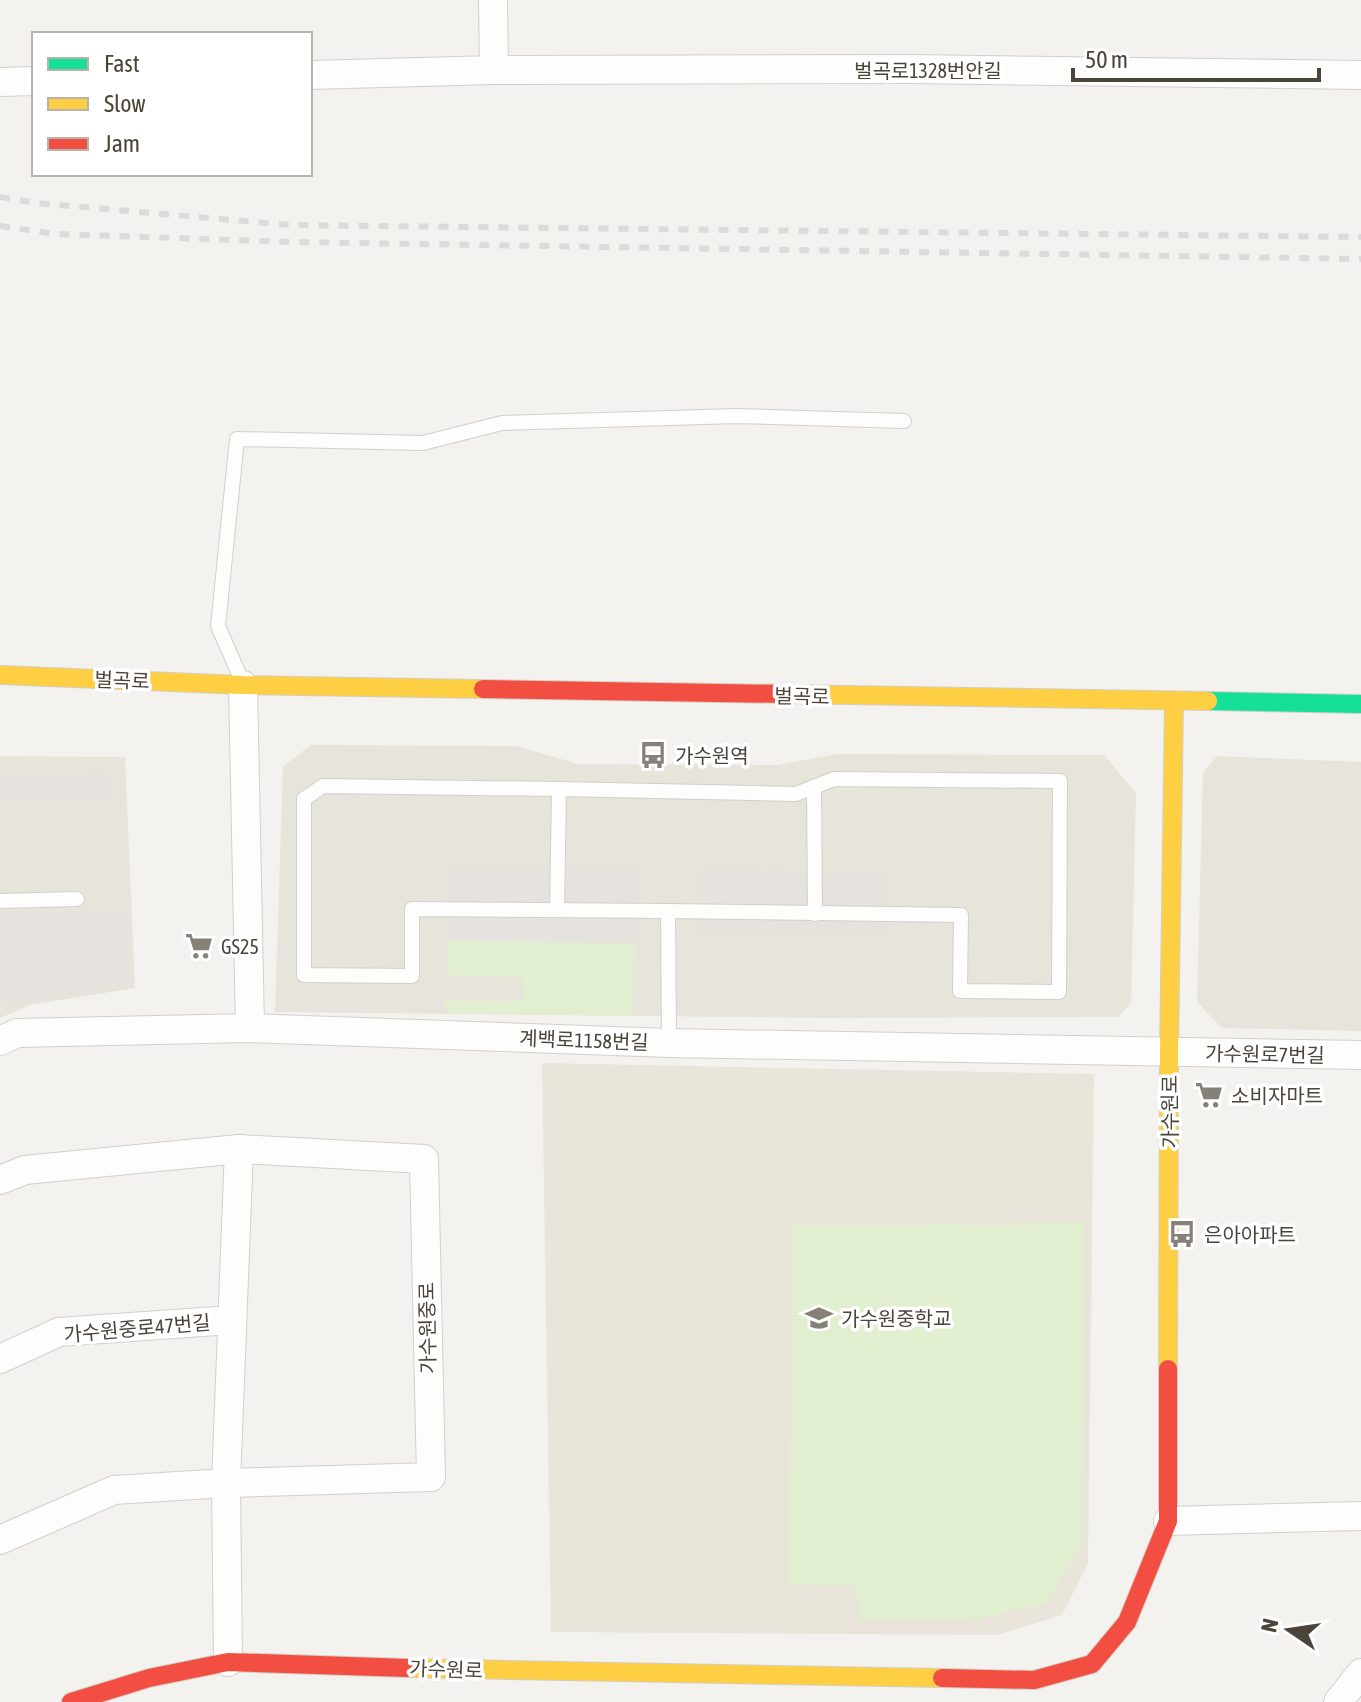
<svg xmlns="http://www.w3.org/2000/svg" width="1361" height="1702" font-family="'Asap Condensed','Noto Sans KR',sans-serif">
  <style>
    .residential { fill: #e7e4dc }
    .education { fill: #eae5da }
    .green { fill: #e1eecf }
    .parking { fill: #e6e3df }
    .lines { fill: none; stroke-linecap: round; stroke-linejoin: round }
    .lane-casing { stroke: #d2d0cb; stroke-width: 16 }
    .street-casing { stroke: #d2d0cb; stroke-width: 30 }
    .fast-casing { stroke: #d3cfc5; stroke-width: 20 }
    .slow-casing { stroke: #d3cfc5; stroke-width: 20 }
    .jam-casing { stroke: #d3cfc5; stroke-width: 20 }
    .lane { stroke: #fdfdfc; stroke-width: 14 }
    .street { stroke: #fdfdfc; stroke-width: 28 }
    .fast { stroke: #16e098; stroke-width: 18 }
    .slow { stroke: #ffcf43; stroke-width: 18 }
    .jam { stroke: #f24e42; stroke-width: 18 }
    .rail { stroke: #dbdbda; stroke-width: 6; stroke-dasharray: 10 10; stroke-linecap: butt }
    .labels { text-anchor: middle; dominant-baseline: central; stroke-width: 7; stroke-linejoin: round; paint-order: stroke }
    .street-label { font-size: 20px; fill: #4b4439; stroke: #fff }
    .poi-label { font-size: 20px; fill: #4b4439; stroke: #fff; text-anchor: start }
  </style>
  <rect width="100%" height="100%" fill="#f4f2ee"/>
  <g class="residential">
    <path d="M311 745 516 746 578 764 777 765 837 754 1104 755 1136 793 1131 1003 1118 1017 831 1018 275 1012 283 766Z"/>
    <path d="M0 756 125 757 135 988 30 1005 0 1018Z"/>
    <path d="M1217 756 1361 762V1031L1222 1028 1197 1002 1203 773Z"/>
  </g>
  <path class="education" d="M542 1063 1094 1074 1088 1563 1062 1615 997 1635 551 1632Z"/>
  <g class="green">
    <path d="M448 941 634 944 632 1016 446 1013V1000L522 1001V977L448 976Z"/>
    <path d="M1085 1222 1082 1544 1046 1604 973 1620H861L856 1586 787 1584 793 1226Z"/>
  </g>
  <g class="parking">
    <path d="M109 774 111 801H0V776Z"/>
    <path d="M450 869 641 870 640 940 449 939Z"/>
    <path d="M700 870 889 871 888 934 699 933Z"/>
    <path d="M0 911 125 912 129 983 25 1003 0 1000Z"/>
  </g>
  <g class="lines">
    <g class="lane-casing">
      <g id="lane">
        <path d="M242 681 218 626 237 439 423 443 502 423 737 416 904 421"/>
        <path d="M814 787 815 914"/>
        <path d="M559 789 323 786 304 799V975L412 976V909L668 911 669 1043"/>
        <path d="M0 901 77 899"/>
        <path d="M557 910 559 789 796 794 834 779 1060 781 1059 992 960 991 961 915 668 911"/>
      </g>
    </g>
    <g class="street-casing">
      <g id="street">
        <path d="M493 0 494 70"/>
        <path d="M310 75 494 70 912 69 1361 75"/>
        <path d="M0 82 34 81"/>
        <path d="M243 685 250 1028"/>
        <path d="M0 1041 17 1033 250 1028 669 1043 1361 1055"/>
        <path d="M0 1180 25 1170 239 1149 424 1159 431 1477 226 1483 114 1490 0 1540"/>
        <path d="M0 1359 59 1332 231 1320"/>
        <path d="M1168 1521 1361 1516"/>
        <path d="M228 1662 226 1483 239 1149"/>
        <path d="M1338 1702 1361 1673"/>
      </g>
    </g>
    <g class="fast-casing">
      <path id="fast" d="M1208 701 1361 704"/>
    </g>
    <g class="slow-casing">
      <g id="slow">
        <path d="M0 675 243 685 483 689"/>
        <path d="M785 694 1208 701"/>
        <path d="M1168 1369 1169 1053 1174 702"/>
        <path d="M407 1668 942 1678"/>
      </g>
    </g>
    <g class="jam-casing">
      <g id="jam">
        <path d="M483 689 785 694"/>
        <path d="M942 1678 1034 1680 1092 1664 1127 1622 1168 1521V1369"/>
        <path d="M71 1702 149 1678 228 1662 407 1668"/>
      </g>
    </g>
    <use href="#lane" class="lane"/>
    <use href="#street" class="street"/>
    <use href="#fast" class="fast"/>
    <use href="#slow" class="slow"/>
    <use href="#jam" class="jam"/>
    <g class="rail">
      <path d="M0 197 36 203 290 225 1361 237"/>
      <path d="M0 226 55 234 291 242 1361 259"/>
    </g>
  </g>
  <defs>
    <g id="bus-bare" transform="scale(2.16)"><path d="M-5-6H5V4H4V6H2V4H-2V6H-4V4H-5ZM-3.5-4V0h7V-4ZM-3.5 1.2v1.5H-2V1.2ZM2 1.2v1.5H3.5V1.2Z" fill="#868178" stroke="#fff" stroke-width="2.5" paint-order="stroke"/></g>
    <g id="supermarket-bare" transform="scale(2.16)"><path d="M-6-5.5h2.5l.6 2H6L4.5 2H-2.5L-4.4-4H-6ZM-1.5 3.2a1.3 1.3 0 1 0 .1 0ZM3 3.2a1.3 1.3 0 1 0 .1 0Z" fill="#868178" stroke="#fff" stroke-width="2.5" paint-order="stroke"/></g>
    <g id="school-bare" transform="scale(2.16)"><path d="M0-5L7-2L0 1L-7-2ZM-4 1L0 2.5L4 1V4Q0 6-4 4Z" fill="#868178" stroke="#fff" stroke-width="2.5" paint-order="stroke"/></g>
  </defs>
  <g fill-rule="evenodd">
    <use href="#bus-bare" x="653" y="755"/>
    <use href="#supermarket-bare" x="199" y="946"/>
    <use href="#supermarket-bare" x="1209" y="1095"/>
    <use href="#bus-bare" x="1182" y="1234"/>
    <use href="#school-bare" x="819" y="1318"/>
  </g>
  <g class="labels">
    <g class="street-label">
      <text x="928" y="70">벌곡로1328번안길</text>
      <text transform="translate(122 680) rotate(2)">벌곡로</text>
      <text transform="translate(802 696) rotate(1)">벌곡로</text>
      <text transform="translate(584 1040) rotate(2)">계백로1158번길</text>
      <text transform="translate(1265 1054) rotate(1)">가수원로7번길</text>
      <text transform="translate(1169 1112) rotate(-90)">가수원로</text>
      <text transform="translate(137 1328) rotate(-5)">가수원중로47번길</text>
      <text transform="translate(427 1328) rotate(-91)">가수원중로</text>
      <text transform="translate(446 1669) rotate(2)">가수원로</text>
    </g>
    <g class="poi-label">
      <text x="675" y="755">가수원역</text>
      <text x="221" y="946">GS25</text>
      <text x="1231" y="1095">소비자마트</text>
      <text x="1204" y="1234">은아아파트</text>
      <text x="841" y="1318">가수원중학교</text>
    </g>
  </g>
  <rect x="32" y="32" width="280" height="144" fill="#ffffff" stroke="#b7b4b0" stroke-width="2"/>
  <rect x="48" y="58" width="40" height="12" fill="#16e098" stroke="#b7b4b0" stroke-width="2"/>
  <text x="104" y="72" font-size="24" fill="#4b4439">Fast</text>
  <rect x="48" y="98" width="40" height="12" fill="#ffcf43" stroke="#b7b4b0" stroke-width="2"/>
  <text x="104" y="112" font-size="24" fill="#4b4439">Slow</text>
  <rect x="48" y="138" width="40" height="12" fill="#f24e42" stroke="#b7b4b0" stroke-width="2"/>
  <text x="104" y="152" font-size="24" fill="#4b4439">Jam</text>
  <g transform="translate(1289 1630) rotate(283)" stroke="#ffffff" stroke-width="6" paint-order="stroke">
  <path d="M0-6L14 30L0 20L-14 30Z" fill="#4b4439"/>
  <text y="-12" font-size="22" font-weight="bold" text-anchor="middle" fill="#4b4439">N</text>
  </g>
  <path d="M1073 68v12h246v-12" fill="none" stroke="#4b4439" stroke-width="4"/>
  <text x="1085" y="68" font-size="24" fill="#4b4439" stroke="#ffffff" stroke-width="6" paint-order="stroke">50 m</text>
</svg>
